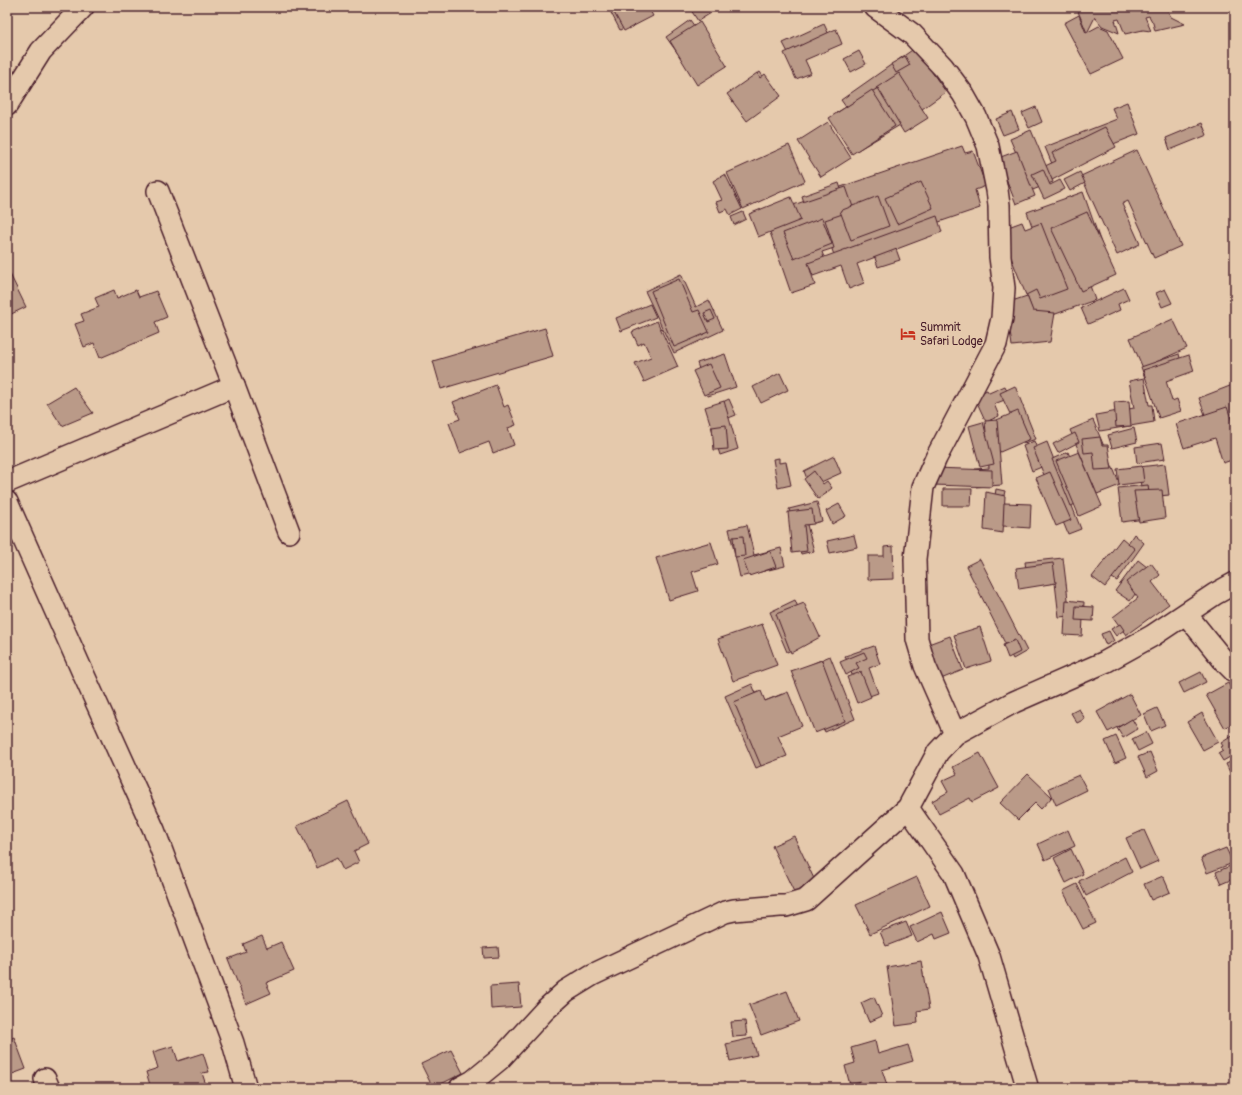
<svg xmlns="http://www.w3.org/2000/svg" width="1242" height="1095" font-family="Pangolin,sans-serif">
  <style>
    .building { fill: #ba9a88; stroke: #4a1f2b }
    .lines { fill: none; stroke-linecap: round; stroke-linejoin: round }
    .minor-casing { stroke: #4a1f2b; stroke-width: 24 }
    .minor { stroke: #e5c9ac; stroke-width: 21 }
    .labels { text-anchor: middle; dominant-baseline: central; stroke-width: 3; stroke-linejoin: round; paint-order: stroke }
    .poi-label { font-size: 12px; fill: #4a1f2b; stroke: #e5c9ac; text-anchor: start }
  </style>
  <rect width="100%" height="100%" fill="#e5c9ac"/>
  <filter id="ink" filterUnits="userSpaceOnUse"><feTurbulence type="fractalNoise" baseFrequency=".025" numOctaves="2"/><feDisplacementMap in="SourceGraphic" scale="8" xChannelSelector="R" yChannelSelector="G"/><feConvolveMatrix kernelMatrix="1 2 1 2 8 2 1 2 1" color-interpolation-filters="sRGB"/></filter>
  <g filter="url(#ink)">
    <g class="building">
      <path d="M608 7H645L649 15 620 30Z"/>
      <path d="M611 7H648L653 16 624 31Z"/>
      <path d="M689 7H707L711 13 698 21Z"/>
      <path d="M1072 7H1166L1171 17 1185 24 1155 31 1153 23 1149 16 1145 17 1151 31 1143 30 1125 34 1119 19 1115 20 1119 33 1102 26 1095 17 1087 33 1077 9 1070 10Z"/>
      <path d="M1079 15 1086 33 1099 26 1108 30 1123 59 1091 74 1064 23Z"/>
      <path d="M690 20 723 66 699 83 666 37Z"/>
      <path d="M700 22 727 66 697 85 670 41Z"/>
      <path d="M824 24 832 41 792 60 783 43Z"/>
      <path d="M836 29 842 44 805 60 811 73 796 79 784 53Z"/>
      <path d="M915 48 946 92 915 114 906 102 864 132 841 100Z"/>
      <path d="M859 51 866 64 851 72 844 59Z"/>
      <path d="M905 56 910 65 896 73 891 64Z"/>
      <path d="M760 72 776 95 746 115 730 93Z"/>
      <path d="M757 73 760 78 765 74 781 96 747 121 727 94Z"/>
      <path d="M899 73 928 118 904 133 876 88Z"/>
      <path d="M878 88 900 125 858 150 836 113Z"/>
      <path d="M872 90 895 126 852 154 829 118Z"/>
      <path d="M1127 102 1139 134 1072 160 1075 168 1057 176 1045 147 1117 119 1112 108Z"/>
      <path d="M1036 107 1042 122 1029 128 1022 113Z"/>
      <path d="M1012 112 1019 129 1003 135 996 119Z"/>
      <path d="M828 122 851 158 821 177 798 141Z"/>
      <path d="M1202 123 1207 135 1170 150 1166 138Z"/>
      <path d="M1105 127 1116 147 1052 180 1045 166 1056 161 1052 153Z"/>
      <path d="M1031 130 1053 182 1020 195 1015 181 1026 176 1010 139Z"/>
      <path d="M789 145 805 181 743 209 727 173Z"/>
      <path d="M962 146 965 153 973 151 986 186 975 190 980 208 892 238 900 260 878 267 871 246 835 258 814 196Z"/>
      <path d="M1137 150 1181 246 1154 258 1128 201 1122 204 1140 244 1117 255 1081 176Z"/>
      <path d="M1017 151 1035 196 1016 204 998 158Z"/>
      <path d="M1043 169 1050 185 1060 180 1065 189 1044 199 1032 174Z"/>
      <path d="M1080 172 1085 183 1070 191 1064 180Z"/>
      <path d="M725 174 742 209 730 215 727 209 720 212 716 202 722 200 713 181Z"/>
      <path d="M921 182 933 208 897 224 885 198Z"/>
      <path d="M839 183 846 205 809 218 802 196Z"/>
      <path d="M846 187 854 210 825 220 834 248 822 252 826 263 810 269 815 285 791 293 764 215Z"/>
      <path d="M1083 192 1108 263 1085 271 1095 300 1036 321 1020 276 1046 266 1027 212Z"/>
      <path d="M878 196 889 226 851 240 840 211Z"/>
      <path d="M791 197 801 220 758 237 749 214Z"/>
      <path d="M743 212 746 219 734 225 731 217Z"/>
      <path d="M1087 212 1116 275 1081 291 1051 228Z"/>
      <path d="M937 216 942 232 857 264 864 283 849 289 841 266 813 276 808 263Z"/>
      <path d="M822 218 832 244 794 259 783 233Z"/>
      <path d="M1022 222 1025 229 1041 223 1067 289 1040 299 1036 290 1026 295 1000 230Z"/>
      <path d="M7 268 26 307 7 316Z"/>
      <path d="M681 274 696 307 709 300 723 330 674 353 645 291Z"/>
      <path d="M679 279 693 312 699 310 709 332 674 347 651 291Z"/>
      <path d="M1124 288 1129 299 1118 304 1120 310 1088 324 1081 308Z"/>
      <path d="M1165 289 1172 303 1162 307 1156 293Z"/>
      <path d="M114 290 117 298 136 290 139 297 156 291 167 317 155 322 159 333 100 358 94 343 84 347 75 324 84 321 81 314 99 307 95 298Z"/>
      <path d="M1027 296 1033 311 1055 313 1050 342 1012 346 1006 303Z"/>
      <path d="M650 304 656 317 621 331 616 318Z"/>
      <path d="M711 310 715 319 708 322 704 313Z"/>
      <path d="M1173 319 1187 348 1143 368 1130 338Z"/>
      <path d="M657 321 678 367 644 382 635 363 651 357 644 342 638 345 632 332Z"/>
      <path d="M545 328 553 356 441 389 433 361Z"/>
      <path d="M725 354 736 387 708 396 697 363Z"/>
      <path d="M1179 354 1182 366 1145 378 1141 367Z"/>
      <path d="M1189 355 1194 371 1166 381 1172 401 1177 399 1181 411 1159 418 1143 370Z"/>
      <path d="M709 364 720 388 704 395 693 371Z"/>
      <path d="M780 373 788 390 761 403 753 387Z"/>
      <path d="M1144 378 1149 405H1152L1154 422 1100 431 1096 415 1134 408 1129 381Z"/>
      <path d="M1235 384V426L1212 434 1199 398Z"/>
      <path d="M496 385 504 407 508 405 516 425 508 428 514 445 493 453 489 442 460 453 449 423 460 419 453 402Z"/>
      <path d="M1005 386 1010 398 994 404 999 416 986 422 974 396 987 390 989 393Z"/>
      <path d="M1015 386 1036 439 1024 443 1000 393Z"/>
      <path d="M74 387 93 413 62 426 47 403Z"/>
      <path d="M729 399 736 415 721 421 714 406Z"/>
      <path d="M724 401 738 449 720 455 705 407Z"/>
      <path d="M1129 401 1131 426 1116 427 1114 402Z"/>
      <path d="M1227 407 1235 430V459L1223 463 1215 438 1184 448 1176 424Z"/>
      <path d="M1018 411 1030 439 1000 452 987 424Z"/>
      <path d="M997 420 1002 485 976 487 975 469 989 468 985 421Z"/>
      <path d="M1093 420 1120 485 1097 494 1070 430Z"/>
      <path d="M983 422 994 464 980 467 969 426Z"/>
      <path d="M726 425 728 449 714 450 712 427Z"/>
      <path d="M1134 428 1137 442 1112 448 1108 435Z"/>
      <path d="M1075 433 1079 442 1058 453 1053 444Z"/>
      <path d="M1100 437 1102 445H1108L1112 469 1095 470 1093 452 1084 453 1082 439Z"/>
      <path d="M1034 441 1044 466 1032 471 1023 446Z"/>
      <path d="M1047 442 1081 529 1068 534 1033 448Z"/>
      <path d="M1162 443 1165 459 1137 463 1135 447Z"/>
      <path d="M1068 452 1075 469 1079 468 1091 497 1071 506 1052 459Z"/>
      <path d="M1079 452 1102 506 1079 516 1056 461Z"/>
      <path d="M834 456 841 473 810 487 804 471Z"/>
      <path d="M779 458V463L786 462 791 485 778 488 773 459Z"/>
      <path d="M1165 464 1169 495 1142 498 1139 467Z"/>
      <path d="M1142 466 1144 482 1119 485 1117 469Z"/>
      <path d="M934 468 992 470V487L933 485Z"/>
      <path d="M814 471 823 484 827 481 832 488 826 493H827L818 499 804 479Z"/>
      <path d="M1050 472 1071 520 1056 526 1036 478Z"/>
      <path d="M1148 485 1152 518 1122 522 1118 488Z"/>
      <path d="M943 489H972L971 506H943Z"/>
      <path d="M996 489 1005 491 1002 504 994 502Z"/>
      <path d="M1162 490 1165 518 1139 522 1134 491Z"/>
      <path d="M986 492 1005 496 1003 533 984 530Z"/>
      <path d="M817 502 822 521 807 525 814 551 801 554 789 509Z"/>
      <path d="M1004 503 1031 504 1030 528 1003 526Z"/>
      <path d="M839 504 846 516 832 524 826 511Z"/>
      <path d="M812 509 814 524 804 525 807 551 792 553 788 512Z"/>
      <path d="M747 525 754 555 781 548 785 566 740 577 729 529Z"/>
      <path d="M1134 534 1144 543 1117 581 1107 575Z"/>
      <path d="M854 535 857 547 830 553 827 541Z"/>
      <path d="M743 536 745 556 735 557 733 537Z"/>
      <path d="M1122 538 1135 549 1105 587 1092 577Z"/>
      <path d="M711 542 718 564 692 572 698 591 669 600 656 558Z"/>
      <path d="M893 546 894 579 868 580V556H884V547Z"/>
      <path d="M770 551 776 567 749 576 743 560Z"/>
      <path d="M1063 558 1070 616 1059 617 1055 583 1028 586 1025 562Z"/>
      <path d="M980 559 1027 651 1013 659 966 566Z"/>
      <path d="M1138 560 1152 571 1130 601 1115 591Z"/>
      <path d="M1053 563 1056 583 1019 589 1016 568Z"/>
      <path d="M1151 563 1160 575 1152 582 1169 604 1126 635 1113 617 1138 598 1126 582Z"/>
      <path d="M795 600 812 641 787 652 770 612Z"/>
      <path d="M1066 600 1084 602 1082 636 1064 635Z"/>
      <path d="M804 603 820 637 791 653 776 614Z"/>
      <path d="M1076 606 1094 607 1093 621 1075 620Z"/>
      <path d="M762 624 777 665 733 681 718 639Z"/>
      <path d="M1120 624 1124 630 1116 636 1111 629Z"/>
      <path d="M980 627 991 661 966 669 954 635Z"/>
      <path d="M1109 631 1114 641 1106 645 1101 634Z"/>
      <path d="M950 636 963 670 936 681 923 646Z"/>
      <path d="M1015 640 1020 652 1008 658 1003 645Z"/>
      <path d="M874 646 880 664 869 668 878 693 861 699 845 656Z"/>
      <path d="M864 652 867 658 856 663 859 668 846 675 840 662Z"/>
      <path d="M830 656 855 719 825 732 798 670Z"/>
      <path d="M822 660 845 721 815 733 791 671Z"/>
      <path d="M861 672 871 697 857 703 847 677Z"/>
      <path d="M1201 672 1206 682 1184 693 1179 683Z"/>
      <path d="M1228 683 1235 695V722L1225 728 1206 695Z"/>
      <path d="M752 684 760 703 782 694 789 712 783 715 789 729 770 736 779 758 756 768 725 696Z"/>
      <path d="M761 691 765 701 788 692 802 726 778 736 787 756 761 766 734 702Z"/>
      <path d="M1130 694 1141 715 1108 732 1097 712Z"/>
      <path d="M1157 708 1165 725 1151 731 1144 714Z"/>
      <path d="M1079 709 1085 719 1077 723 1071 713Z"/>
      <path d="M1202 713 1218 742 1203 750 1187 722Z"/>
      <path d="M1132 719 1138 729 1123 738 1117 728Z"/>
      <path d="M1146 732 1152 744 1138 751 1132 739Z"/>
      <path d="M1116 736 1126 758 1115 763 1105 741Z"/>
      <path d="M1232 736 1235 740V754L1223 761 1218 753 1223 750 1221 747 1223 746 1221 743Z"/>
      <path d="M1150 752 1158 771 1147 777 1138 757Z"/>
      <path d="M980 753 999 788 972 802 970 798 939 814 932 801 948 792 942 781 957 774 953 767Z"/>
      <path d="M1235 760V783L1226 764Z"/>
      <path d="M1028 774 1052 797 1041 809 1035 803 1018 820 1000 803Z"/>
      <path d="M1079 775 1087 790 1056 805 1049 788Z"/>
      <path d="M348 801 368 844 354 851 359 862 343 870 337 858 317 868 297 826Z"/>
      <path d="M1068 830 1075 846 1045 860 1038 844Z"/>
      <path d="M1144 830 1158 861 1140 869 1126 838Z"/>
      <path d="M794 836 816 883 795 894 772 846Z"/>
      <path d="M1226 848 1233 863 1207 873 1201 858Z"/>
      <path d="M1071 849 1083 874 1066 883 1054 858Z"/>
      <path d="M1125 857 1132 872 1086 896 1079 881Z"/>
      <path d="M1235 864V878L1221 884 1216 872Z"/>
      <path d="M1163 876 1170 892 1151 900 1144 884Z"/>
      <path d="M917 877 930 906 870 934 856 905Z"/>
      <path d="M1077 884 1096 923 1083 929 1063 891Z"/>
      <path d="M942 912 951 933 936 939 934 934 917 942 910 927Z"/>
      <path d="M906 922 912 936 886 946 880 932Z"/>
      <path d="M262 936 267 948 281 942 294 971 266 983 271 993 246 1004 228 959 246 952 243 944Z"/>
      <path d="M498 947 499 957 484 958 483 948Z"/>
      <path d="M921 961 929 1009 917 1011 918 1023 896 1026 887 967Z"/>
      <path d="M519 984 521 1007 491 1009 490 986Z"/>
      <path d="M787 991 799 1021 761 1035 749 1005Z"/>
      <path d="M874 997 882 1016 869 1022 861 1003Z"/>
      <path d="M745 1021 747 1036 733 1037 731 1022Z"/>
      <path d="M14 1037 26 1069 7 1076V1040Z"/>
      <path d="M752 1038 757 1055 730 1061 726 1044Z"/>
      <path d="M875 1041 878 1054 908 1045 913 1061 882 1070 887 1085 876 1088H863L861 1082 850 1085 845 1066 855 1063 851 1048Z"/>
      <path d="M173 1046 178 1061 203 1053 209 1072 202 1073 207 1088H151L146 1072 158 1068 153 1052Z"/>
      <path d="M451 1050 463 1073 433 1088 421 1064Z"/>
    </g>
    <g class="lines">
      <g class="minor-casing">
        <g id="minor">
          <path d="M875 7 912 34 943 67 963 94 976 117 988 146 997 190 999 205 1000 257 1004 288 1002 318 996 344 936 458 923 487 915 559 917 639 925 666 955 734"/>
          <path d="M7 105 41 51 83 7"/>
          <path d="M158 191 234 386 289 532"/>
          <path d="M7 482 234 386"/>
          <path d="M7 502 83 673 154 830 233 1043 246 1088"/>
          <path d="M1186 614 1224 661 1235 672"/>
          <path d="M908 808 954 874 989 956 1027 1086"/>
          <path d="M45 1079 49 1088"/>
          <path d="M460 1088 473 1081 500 1059 545 1010 566 991 592 975 725 912 734 910 780 906H786L806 900 908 808 938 752 955 734 1014 702 1105 662 1152 636 1215 594 1235 583"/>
        </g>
      </g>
      <use href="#minor" class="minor"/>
    </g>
  </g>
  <defs>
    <g id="hotel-bare" transform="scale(1.2)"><path d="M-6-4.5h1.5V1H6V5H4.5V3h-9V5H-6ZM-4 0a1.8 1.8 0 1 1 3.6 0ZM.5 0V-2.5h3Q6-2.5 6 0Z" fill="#c8321e" stroke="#e5c9ac" stroke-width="2.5" paint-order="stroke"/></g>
  </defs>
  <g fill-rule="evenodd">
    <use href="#hotel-bare" x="908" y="334"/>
  </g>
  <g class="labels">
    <g class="poi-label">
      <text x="920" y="327">Summit<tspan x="920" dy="14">Safari Lodge</tspan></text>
    </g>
  </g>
  <rect width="1242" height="1095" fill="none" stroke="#e5c9ac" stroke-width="24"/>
  <rect x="12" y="12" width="1218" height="1071" fill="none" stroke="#4a1f2b" stroke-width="1.5" filter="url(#ink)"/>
</svg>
